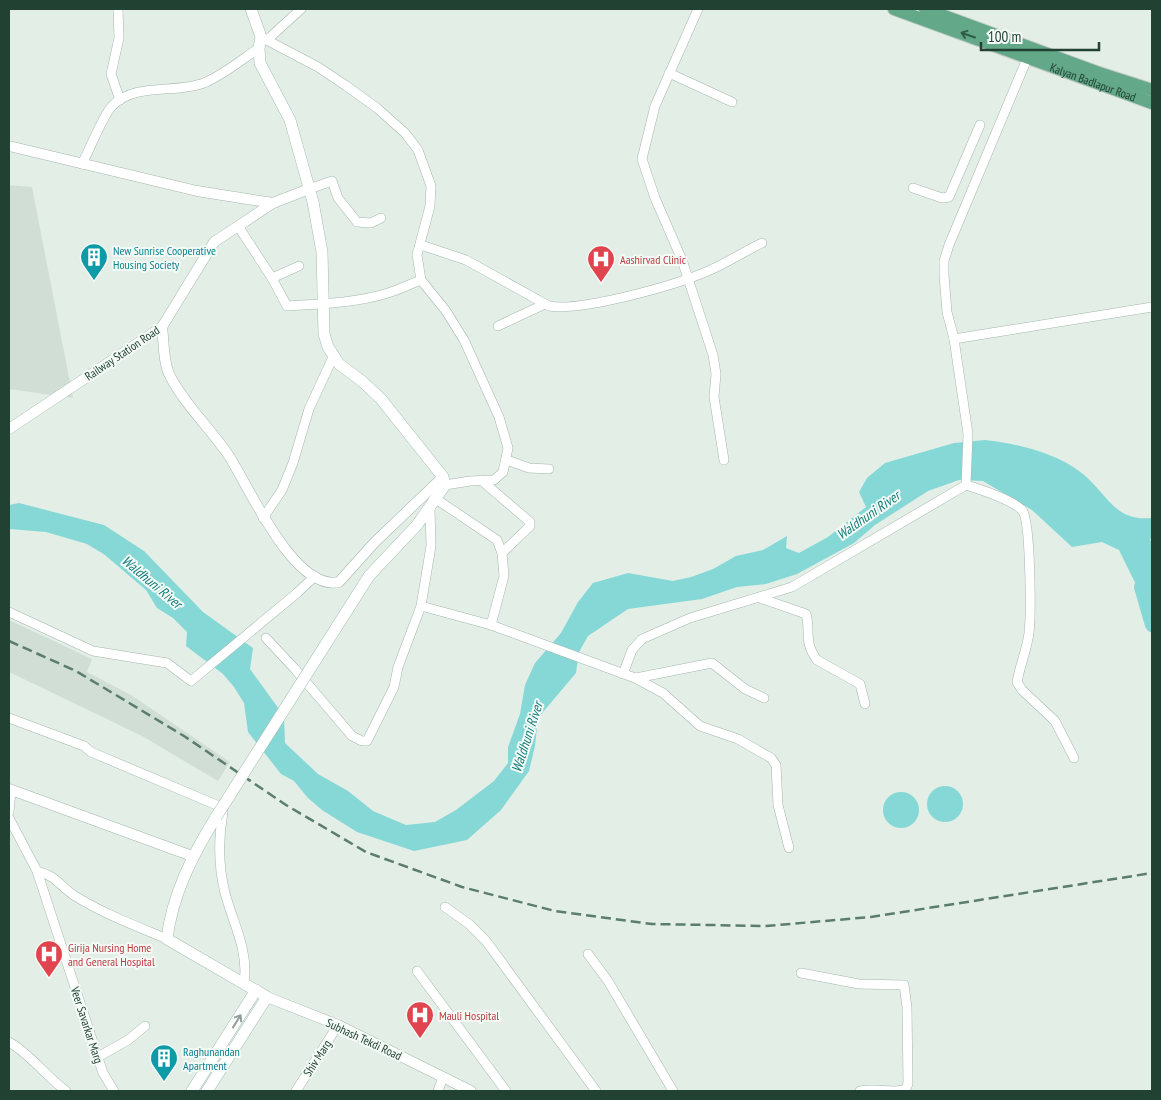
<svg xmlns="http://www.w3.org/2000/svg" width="1161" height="1100" font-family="'PT Sans Narrow',sans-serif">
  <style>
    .built { fill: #d1ded6 }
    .water { fill: #86d8d6 }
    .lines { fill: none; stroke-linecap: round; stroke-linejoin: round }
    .river { stroke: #86d8d6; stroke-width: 14 }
    .minor-casing { stroke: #a5b7ad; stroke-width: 10 }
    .tertiary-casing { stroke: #a5b7ad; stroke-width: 11 }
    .secondary-casing { stroke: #a3beb0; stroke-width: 12 }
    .primary-casing { stroke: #c1cac6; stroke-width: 14 }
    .minor { stroke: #fff; stroke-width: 9 }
    .tertiary { stroke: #fff; stroke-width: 10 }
    .secondary { stroke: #fff; stroke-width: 11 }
    .primary { stroke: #63a889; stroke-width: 12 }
    .rail { stroke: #5b7d6e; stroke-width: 2.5; stroke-dasharray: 10 5; stroke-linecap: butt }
    .secondary-bridge-casing { stroke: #a3beb0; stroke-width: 12; stroke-linecap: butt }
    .secondary-bridge { stroke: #fff; stroke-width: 11 }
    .oneway { stroke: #325c48 }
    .oneway2 { stroke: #90a099 }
    .labels { text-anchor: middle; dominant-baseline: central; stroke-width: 4; stroke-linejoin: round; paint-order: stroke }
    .street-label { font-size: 12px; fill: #214233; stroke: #f4faf6 }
    .culture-label { font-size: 12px; fill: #0d838f; stroke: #f4faf6; text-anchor: start }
    .health-label { font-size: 12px; fill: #be3a42; stroke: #f4faf6; text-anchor: start }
    .water-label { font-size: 14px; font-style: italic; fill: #147e7c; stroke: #f4faf6 }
  </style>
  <rect width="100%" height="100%" fill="#e3eee7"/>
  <g class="built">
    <path d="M9 185 32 187 73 398 9 389Z"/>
    <path d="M9 620 92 659 87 672 131 695 230 762 218 781 142 736 9 672Z"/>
  </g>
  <g class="water">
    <path d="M985 440C1017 444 1051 451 1079 471 1107 491 1112 522 1152 518V538L1150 539 1152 544V628L1148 609 1119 550 1102 542 1072 547 1032 510 983 481 959 480 928 491 875 525 854 543 797 574 766 584 737 587 702 599 628 609 588 636 579 652 576 673 538 718 535 746 529 771 501 810 467 840 414 851 357 832 322 810 308 798 294 781 281 774 248 732 244 703 234 687 223 674 186 646 187 632 173 618 157 608 146 590 105 555 87 544 46 532 9 529V505L19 503 104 525 144 551 203 612 253 648 250 669 284 716 285 743 318 774 348 791 373 811 406 825 435 822 456 810 494 781 508 763V747L520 714 525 685 535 663 561 633 578 602 593 583 628 573 673 581 691 577 713 569 736 556 763 550 787 536 786 548 799 553 828 537 866 507 859 492 867 478 885 463 954 443Z"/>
    <circle cx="945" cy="804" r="18"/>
    <circle cx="901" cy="810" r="18"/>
  </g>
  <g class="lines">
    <path class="river" d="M1141 587 1152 625"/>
    <g class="minor-casing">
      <g id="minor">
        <path d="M118 9 119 38 111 74 120 100"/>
        <path d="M698 9 655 106 642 159 655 198 682 260 713 355 716 374 714 397 724 460"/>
        <path d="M261 37 318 67 345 85 377 108 405 133 418 150 431 186 430 206 417 255 421 280 446 311 464 340 499 417 508 448 503 472 494 480 470 481 445 485"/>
        <path d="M267 40 301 9"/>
        <path d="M669 73 732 102"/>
        <path d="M82 164C90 149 102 117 112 106 135 82 176 94 204 83 223 75 241 60 259 48"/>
        <path d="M913 188 942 198 949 197 980 125"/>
        <path d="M309 189 332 181 338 198 357 222 371 223 381 218"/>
        <path d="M238 226 272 278 299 266"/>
        <path d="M421 245 466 260 549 306C581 312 676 285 708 271 727 263 743 252 762 243"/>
        <path d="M272 278 287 306C320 304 356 303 388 293 399 290 410 284 421 280"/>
        <path d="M498 326 545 304"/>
        <path d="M954 339 1152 307"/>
        <path d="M507 460 529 468 549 469"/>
        <path d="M481 480 530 522V526L502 553 504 576 491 625"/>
        <path d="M966 485C982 490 1011 499 1022 510 1031 520 1031 616 1029 633 1027 649 1020 665 1017 682L1022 690 1055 721 1074 758"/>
        <path d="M436 499 497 540 502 553"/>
        <path d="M430 508 431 546 421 606 491 625 635 678 663 693 700 726 738 739 771 758 776 765 778 805 789 848"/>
        <path d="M263 518 282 490 293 463 309 409 334 355"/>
        <path d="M760 598 806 614C811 631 803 641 817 660L860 684 865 704"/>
        <path d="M9 612 93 651 167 663 191 681 297 593 315 576"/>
        <path d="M266 638 294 668 352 736 362 741H367L394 687 398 667 421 606"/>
        <path d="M623 674 632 650 642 639 690 618 792 587 966 485 968 434 954 339 947 312 944 275V261L949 245 1029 54"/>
        <path d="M636 678 712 663 745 689 764 698"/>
        <path d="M9 718 84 746 91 752 219 806 223 812C218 840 218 865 225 893 233 923 249 951 244 983"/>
        <path d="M9 812 11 790"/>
        <path d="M9 818 37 871 103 1073 114 1091"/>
        <path d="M37 871C59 877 59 886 75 896 104 914 136 926 167 939"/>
        <path d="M445 907 469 924 486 941 596 1091"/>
        <path d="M588 954 608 981 673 1091"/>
        <path d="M417 971 506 1091"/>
        <path d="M801 973 859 984 904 985 907 1007 908 1084 905 1090C891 1093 875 1088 860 1091"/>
        <path d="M9 1042C29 1053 46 1076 66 1091"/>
        <path d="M98 1057 128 1040 145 1026"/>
        <path d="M296 1091 338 1025"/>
        <path d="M438 1091 443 1077"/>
      </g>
    </g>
    <g class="tertiary-casing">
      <g id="tertiary">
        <path d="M9 146 197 191 273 203"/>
        <path d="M162 327C164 341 163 363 170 376 185 405 210 428 229 456 248 485 294 592 339 582L375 542 443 477"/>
        <path d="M9 429 162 327 214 242 273 203 309 189"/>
        <path d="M9 789 192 856"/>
        <path d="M267 997 338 1025 471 1091"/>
      </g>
    </g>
    <g class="secondary-casing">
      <g id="secondary">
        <path d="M251 9 261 37 259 48 260 63 290 120 313 202 322 252 324 334 328 347 339 364 363 382 381 399 443 477 445 485 417 525"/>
        <path d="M192 1091 256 990"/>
        <path d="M207 1091 267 997 167 939C172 895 193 854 216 817"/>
      </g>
    </g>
    <g class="primary-casing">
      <g id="primary">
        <path id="s1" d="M894 9 1152 103"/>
        <path d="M925 9 1099 73 1152 90"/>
      </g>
    </g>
    <use href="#minor" class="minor"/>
    <use href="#tertiary" class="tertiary"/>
    <use href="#secondary" class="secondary"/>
    <use href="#primary" class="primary"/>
    <path class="rail" d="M9 641 76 671 184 736 286 805 366 852 462 887 555 911 652 924 766 926 871 917 1152 873"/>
    <g class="secondary-bridge-casing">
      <path id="secondary-bridge" d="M216 817 369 576 417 525"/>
    </g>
    <use href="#secondary-bridge" class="secondary-bridge"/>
  </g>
  <defs><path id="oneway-shaft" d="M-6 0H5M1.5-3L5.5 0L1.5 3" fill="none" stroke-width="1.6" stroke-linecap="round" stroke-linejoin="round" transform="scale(1.25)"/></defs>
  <use class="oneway" href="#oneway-shaft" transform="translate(968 35) rotate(-161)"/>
  <use class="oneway2" href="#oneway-shaft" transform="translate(237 1021) rotate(-58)"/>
  <defs>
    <g id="building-pin" transform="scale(1.4375)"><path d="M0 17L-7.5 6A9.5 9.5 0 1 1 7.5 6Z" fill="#0f9aa8" stroke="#f4faf6"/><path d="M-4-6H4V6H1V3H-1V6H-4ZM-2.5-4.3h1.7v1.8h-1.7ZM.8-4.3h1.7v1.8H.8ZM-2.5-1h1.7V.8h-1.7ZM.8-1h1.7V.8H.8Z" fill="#fff"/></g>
    <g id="hospital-pin" transform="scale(1.4375)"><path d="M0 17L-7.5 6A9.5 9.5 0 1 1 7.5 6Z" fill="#e0444e" stroke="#f4faf6"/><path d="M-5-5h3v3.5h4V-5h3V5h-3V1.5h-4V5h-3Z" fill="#fff"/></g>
  </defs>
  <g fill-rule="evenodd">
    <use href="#building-pin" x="94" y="257"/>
    <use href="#hospital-pin" x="601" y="259"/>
    <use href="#hospital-pin" x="49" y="954"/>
    <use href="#hospital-pin" x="420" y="1015"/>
    <use href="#building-pin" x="164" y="1058"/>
  </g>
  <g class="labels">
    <g class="street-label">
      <text stroke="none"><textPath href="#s1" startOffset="212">Kalyan Badlapur Road</textPath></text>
      <text transform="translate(122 353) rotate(-34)">Railway Station Road</text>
      <text transform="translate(87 1025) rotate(72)">Veer Savarkar Marg</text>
      <text transform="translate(364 1039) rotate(25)">Subhash Tekdi Road</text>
      <text transform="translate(317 1058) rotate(-57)">Shiv Marg</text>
    </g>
    <g class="culture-label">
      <text x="113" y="250">New Sunrise Cooperative<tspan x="113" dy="14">Housing Society</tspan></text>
      <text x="183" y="1051">Raghunandan<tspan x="183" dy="14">Apartment</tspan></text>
    </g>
    <g class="health-label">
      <text x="620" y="259">Aashirvad Clinic</text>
      <text x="68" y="947">Girija Nursing Home<tspan x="68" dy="14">and General Hospital</tspan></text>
      <text x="439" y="1015">Mauli Hospital</text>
    </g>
    <g class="water-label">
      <text transform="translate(868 515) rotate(-35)">Waldhuni River</text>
      <text transform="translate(152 582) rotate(40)">Waldhuni River</text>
      <text transform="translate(527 737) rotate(-72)">Waldhuni River</text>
    </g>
  </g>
  <rect width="1161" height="1100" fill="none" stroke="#214233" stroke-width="20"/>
  <path d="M981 42v8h118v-8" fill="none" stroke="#214233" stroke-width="2.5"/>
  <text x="988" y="42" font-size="15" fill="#214233" stroke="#f4faf6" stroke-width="4" paint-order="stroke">100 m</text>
</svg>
